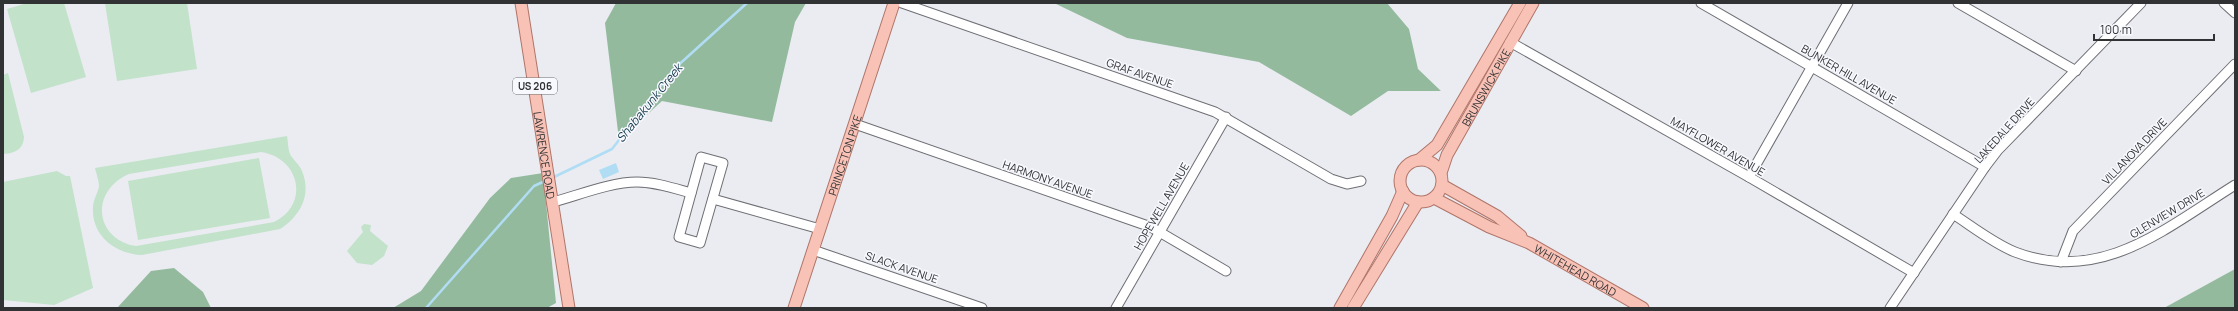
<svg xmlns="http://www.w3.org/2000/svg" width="2238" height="311" font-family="Manrope,sans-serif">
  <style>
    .green { fill: #c2e2ca; fill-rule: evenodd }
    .forest { fill: #94ba9e }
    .water { fill: #b0ddf4 }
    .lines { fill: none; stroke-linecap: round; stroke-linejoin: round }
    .stream { stroke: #b0ddf4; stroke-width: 2.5 }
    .minor-casing { stroke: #6e6f74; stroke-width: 11 }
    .major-casing { stroke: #b07569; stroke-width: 13 }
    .minor { stroke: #fff; stroke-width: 9 }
    .major { stroke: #f9c2b6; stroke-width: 11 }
    .labels { text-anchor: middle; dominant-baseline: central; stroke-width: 3; stroke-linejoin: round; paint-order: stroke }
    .shield { fill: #f8f9fe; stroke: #6d6e71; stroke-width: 1 }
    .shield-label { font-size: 10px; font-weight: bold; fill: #313234 }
    .street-label { font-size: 11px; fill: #313234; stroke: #f8f9fe }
    .water-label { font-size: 12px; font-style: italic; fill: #143a4b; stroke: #f8f9fe }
  </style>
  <rect width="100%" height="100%" fill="#eaecf2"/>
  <g class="green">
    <path d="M27 3H64L86 77 31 93 7 9Z"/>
    <path d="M105 3H187L197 69 117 81Z"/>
    <path d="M8 73 24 137C23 150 15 153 3 154V75Z"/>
    <path d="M287 136C288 141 288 149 290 154 293 160 300 165 302 171 312 195 300 216 280 229L142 255C116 254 91 236 93 207 93 200 98 193 99 186 99 180 96 173 95 168ZM261 152C300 158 310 204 274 222L136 246C94 239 90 191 129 174Z"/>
    <path d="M259 158 270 218 138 240 128 181Z"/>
    <path d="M57 171 66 176H70L93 288 54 305 3 300V182Z"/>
    <path d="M364 224 371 225 370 231 388 246 384 256 372 265 357 263 347 251 363 232 361 227Z"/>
  </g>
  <g class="forest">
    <path d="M616 3H806L795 22 772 122 662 101 619 140 605 23Z"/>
    <path d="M1054 3H1387L1409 29 1418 69 1441 91H1388L1351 116 1259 62 1127 38Z"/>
    <path d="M543 173 556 303 547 308H393L421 291 490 198 511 178Z"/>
    <path d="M174 268 203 292 211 308H117L151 271Z"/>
    <path d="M2235 269V308H2164Z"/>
  </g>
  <path class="water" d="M616 163 619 172 603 179 599 170Z"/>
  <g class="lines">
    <g class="stream">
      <path d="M552 178 612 149 674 69 747 3"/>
      <path d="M426 308 534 186 545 181"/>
    </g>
    <g class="minor-casing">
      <g id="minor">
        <path d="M902 3 1215 112 1331 179 1347 184 1361 181"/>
        <path d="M1701 3 1985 167"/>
        <path d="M1958 3 2076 71"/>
        <path d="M2224 3 2235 13"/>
        <path d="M1510 42 1749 177 1914 273"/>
        <path d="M855 124 1151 227 1226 271"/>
        <path d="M701 157 723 163 700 243 679 237Z"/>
        <path d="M1749 177 1848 3"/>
        <path d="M713 199 820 229"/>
        <path d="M553 202C579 195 611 182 637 182 655 182 673 188 691 193"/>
        <path d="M1953 214C1973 227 1993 243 2015 252 2101 285 2166 228 2235 185"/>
        <path d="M813 250 982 308"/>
        <path d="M2061 262 2073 231 2235 64"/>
        <path d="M1116 308 1226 117"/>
        <path d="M1890 308 1985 167 1998 150 2141 3"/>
      </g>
    </g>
    <g class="major-casing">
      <g id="major">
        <path id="s1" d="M521 3 569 308"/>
        <path d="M1419 160 1437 145 1520 3"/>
        <circle cx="1421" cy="181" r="21"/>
        <path id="s2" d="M1441 173 1447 155 1533 3"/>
        <path d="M1442 185 1497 216 1521 236"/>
        <path id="s3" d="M1434 198 1489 227 1529 243 1643 308"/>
        <path id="s4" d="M794 308 894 3"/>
        <path d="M1340 308 1392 216 1403 191"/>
        <path d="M1353 308 1418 202"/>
      </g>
    </g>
    <use href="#minor" class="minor"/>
    <use href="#major" class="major"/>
  </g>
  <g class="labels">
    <rect class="shield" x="513" y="78" width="44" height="16" rx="3"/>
    <g class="shield-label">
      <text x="535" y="86">US 206</text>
    </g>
    <g class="street-label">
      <text transform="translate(1140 73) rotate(19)">GRAF AVENUE</text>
      <text transform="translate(1849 74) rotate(30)">BUNKER HILL AVENUE</text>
      <text stroke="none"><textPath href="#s2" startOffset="97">BRUNSWICK PIKE</textPath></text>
      <text transform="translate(2004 130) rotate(-48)">LAKEDALE DRIVE</text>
      <text transform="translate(1718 146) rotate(30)">MAYFLOWER AVENUE</text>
      <text transform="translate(2134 151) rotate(-46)">VILLANOVA DRIVE</text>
      <text stroke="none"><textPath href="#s1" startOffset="154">LAWRENCE ROAD</textPath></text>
      <text stroke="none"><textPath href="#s4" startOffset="161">PRINCETON PIKE</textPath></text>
      <text transform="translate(1048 179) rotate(19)">HARMONY AVENUE</text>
      <text transform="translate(1161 206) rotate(-60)">HOPEWELL AVENUE</text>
      <text transform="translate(2167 213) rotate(-31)">GLENVIEW DRIVE</text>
      <text transform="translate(902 267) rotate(19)">SLACK AVENUE</text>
      <text stroke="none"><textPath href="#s3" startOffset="159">WHITEHEAD ROAD</textPath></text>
    </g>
    <g class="water-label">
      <text transform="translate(649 103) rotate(-51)">Shabakunk Creek</text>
    </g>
  </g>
  <rect width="2238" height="311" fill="none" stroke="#313234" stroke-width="8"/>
  <path d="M2094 34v6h120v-6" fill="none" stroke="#313234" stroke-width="2"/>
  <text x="2100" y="34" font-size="12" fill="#313234" stroke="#f8f9fe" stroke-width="3" paint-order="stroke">100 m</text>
</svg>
